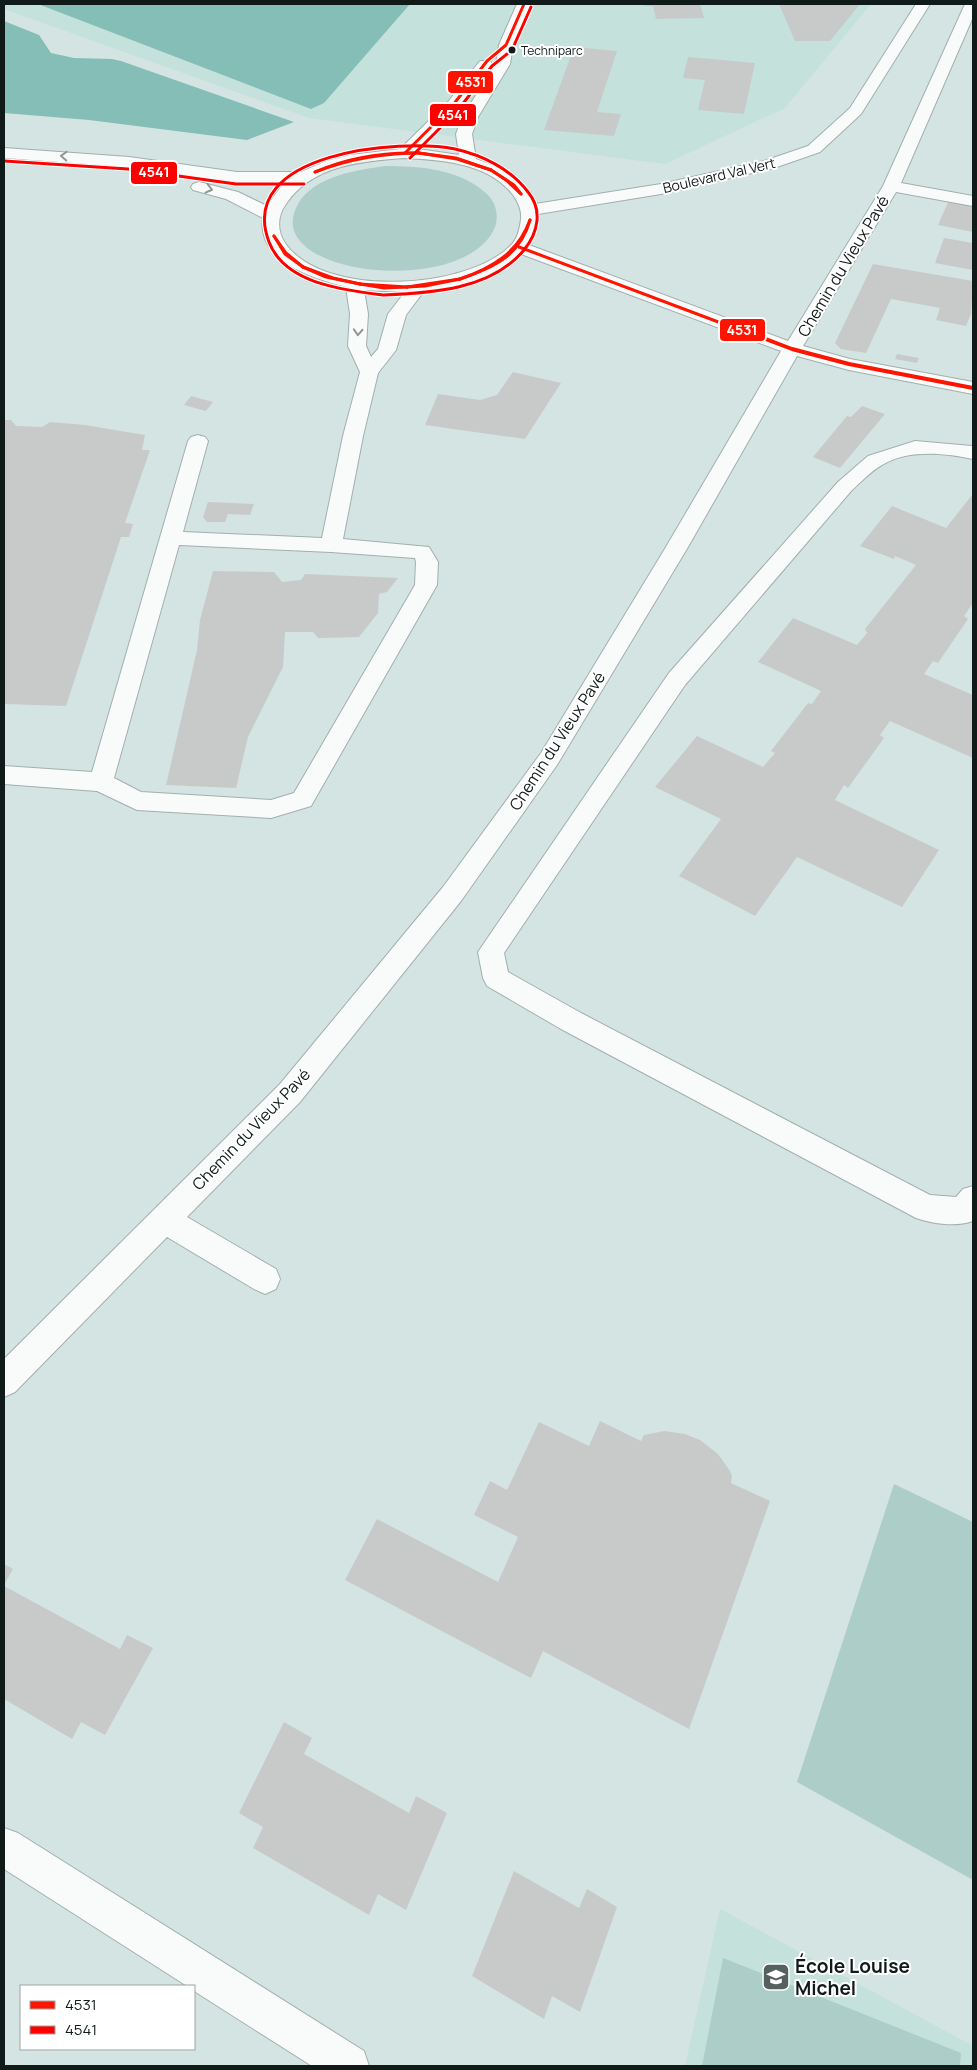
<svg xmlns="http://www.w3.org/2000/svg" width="977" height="2070" font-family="Manrope,sans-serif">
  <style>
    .built { fill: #c4e1dc }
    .green { fill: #adcdc9 }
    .water { fill: #84beb6 }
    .building { fill: #c8caca }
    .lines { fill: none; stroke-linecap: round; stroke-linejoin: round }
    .minor-casing { stroke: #a2afad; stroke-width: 2 }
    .minor { fill: #f9fbfb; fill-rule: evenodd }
    .bus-1-far1-casing { stroke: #fff; stroke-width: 5 }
    .bus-1-casing { stroke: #fff; stroke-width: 7 }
    .bus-2-casing { stroke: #fff; stroke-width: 5 }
    .bus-1-far1 { stroke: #ff1400; stroke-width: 3 }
    .bus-1 { stroke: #ff1400; stroke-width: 4 }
    .bus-2 { stroke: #f00; stroke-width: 3 }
    .oneway { stroke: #909695 }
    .bus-dot { fill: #101a19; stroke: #fff; stroke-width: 2 }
    .labels { text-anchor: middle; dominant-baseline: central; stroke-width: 4; stroke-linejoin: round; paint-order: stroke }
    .far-bus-label { font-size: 12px; fill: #101a19; stroke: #fff; text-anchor: start }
    .far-street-label { font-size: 14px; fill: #101a19; stroke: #fff }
    .street-label { font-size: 16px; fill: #101a19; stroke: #fff }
    .near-poi-label { font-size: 19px; font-weight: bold; fill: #101a19; stroke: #fff; text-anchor: start }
    .line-badge { stroke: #fff; stroke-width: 2 }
    .badge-label { font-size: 14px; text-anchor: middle; font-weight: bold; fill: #fff }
  </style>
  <rect width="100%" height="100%" fill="#d4e4e2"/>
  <g class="built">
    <path d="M4 4H871L785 108 665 164 309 118 4 9Z"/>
    <path d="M720 1909 973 2046V2066H685Z"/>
  </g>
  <g class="green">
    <path d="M385 166C421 166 461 169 488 195 496 203 499 216 495 227 466 299 257 276 298 204 314 176 357 170 385 166Z"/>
    <path d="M894 1484 973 1522V1880L797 1782Z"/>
    <path d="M723 1958 961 2053 960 2066H702Z"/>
  </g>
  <g class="water">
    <path d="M38 4H410L324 103 311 109Z"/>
    <path d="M4 21 39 35 51 53 74 58 112 59 121 61 294 122 247 140 89 120 4 113Z"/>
  </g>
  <g class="building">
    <path d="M644 4H700L704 18 656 19 653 6H645Z"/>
    <path d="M779 4H860L830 41H795Z"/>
    <path d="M574 47 617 51 597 112 621 114 614 136 544 130Z"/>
    <path d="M688 57 755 63 744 114 698 110 705 80 683 78Z"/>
    <path d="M949 200 973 205V232L938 225Z"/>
    <path d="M944 238 973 243V270L935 263Z"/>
    <path d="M873 264 973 281 971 314 966 326 936 320 940 308 891 299 866 353 841 349 835 343Z"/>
    <path d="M897 354 919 358 917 363 895 359Z"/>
    <path d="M513 372 561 383 525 439 425 425 438 394 480 400 497 395Z"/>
    <path d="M191 396 213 402 206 411 184 405Z"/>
    <path d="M862 406 885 414 840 468 813 457 847 416 851 417Z"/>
    <path d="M4 420H11L16 426 42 427 50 422 85 425 145 435 142 450H150L125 523 133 524 129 537H121L66 706 4 704Z"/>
    <path d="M972 495 973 603 964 616 968 619 938 663 933 661 924 674 973 695V758L890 721 880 735 884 738 848 788 844 785 835 800 939 850 902 907 797 857 755 916 679 876 721 819 655 787 697 736 763 767 775 753 771 751 808 703 812 704 821 691 758 662 793 618 857 645 867 633 865 629 916 565 895 556 894 559 860 546 892 506 946 528Z"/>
    <path d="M208 502 254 504 250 515 228 514 225 522H207L203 517Z"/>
    <path d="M213 571 274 572 282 582 301 580 305 574 398 578 387 592 379 594 378 613 359 637 318 638 313 632H285L283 667 248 737 236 788 166 785 197 650 200 620Z"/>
    <path d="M600 1421 641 1441 644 1435 664 1431 685 1434 700 1440 718 1454 730 1471 732 1476 731 1483 770 1501 689 1729 543 1651 531 1678 345 1580 377 1519 498 1582 518 1537 474 1515 490 1481 507 1490 539 1422 589 1446Z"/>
    <path d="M4 1564 13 1569 4 1585Z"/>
    <path d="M4 1586 120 1649 127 1635 153 1648 105 1735 81 1722 72 1739 4 1699Z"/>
    <path d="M284 1722 312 1738 304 1754 409 1813 416 1796 447 1813 406 1910 378 1894 369 1915 253 1848 263 1827 239 1813Z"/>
    <path d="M514 1871 579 1908 587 1889 617 1907 580 2012 552 1996 544 2019 472 1976Z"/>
  </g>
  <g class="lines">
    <g class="minor-casing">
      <g id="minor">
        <path d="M517 4H531L513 45 510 64 478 117 472 134 476 159C501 167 523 179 535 204L661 184 764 161 808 146 850 108 916 4H930L861 114 820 152 774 168 661 194 538 214 535 232 529 245 788 341 883 186 965 4H973V17L901 183 973 196V206L896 192 803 346 850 359 973 382V394L849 370 797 356 688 547 557 765 461 901 300 1102 187 1217 276 1269 280 1279 276 1289 265 1294 254 1289 167 1237 15 1392 4 1397V1359L280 1084 443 887 541 753 666 547 781 351 521 254C495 276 459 288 424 291L406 315 396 350 378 373 363 436 343 539 429 547 438 562 437 585 311 806 271 818 137 810 97 791 4 784V766L92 772 188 441 191 437 198 435 205 437 208 441 183 532 322 538 343 436 360 372 348 346 350 314 346 287C313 278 257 262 263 218L226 199 193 190 191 187 193 184 199 182 238 192 267 206 280 188 287 182H237L129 167 4 158V148L129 157 237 172H301L326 161 350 155 400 149 448 102 480 61H490L492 64 458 108 418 149 459 155 456 134 462 117 496 64 499 45ZM405 158C442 160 489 163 513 195 518 202 522 210 521 219 520 227 518 238 512 244 470 290 323 299 285 243 277 231 277 216 286 204 312 165 362 161 405 158ZM364 290 405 292 388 314 378 349 371 357 366 346 368 314ZM179 545 331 552 415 558 416 562 415 585 294 793 271 800 141 792 114 778Z"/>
        <path d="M915 441 972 446 973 459C945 453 908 449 882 465 871 471 861 482 852 490L685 685 504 953 508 972 581 1013 930 1195 956 1197 963 1189 973 1186V1221C956 1227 933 1224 916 1218L561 1029 487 986 483 978 478 952 669 673 838 482 868 456Z"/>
        <path d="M4 1828 18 1833 364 2051 369 2066H312L194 1991V1986H187L4 1869Z"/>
      </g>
    </g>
    <use href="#minor" class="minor"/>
    <g class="bus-1-far1-casing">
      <g id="bus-1-far1">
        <path d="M405 153 453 105 487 61 506 45 524 4"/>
        <path d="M419 153 456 158 491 170"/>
        <path d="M419 153 457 159 491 170"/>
        <path d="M491 170 514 185 521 194"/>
        <path d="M491 170 506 180 521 194"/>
        <path d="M315 172C349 157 382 152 419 153"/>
        <path d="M315 172C349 159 383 153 419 153"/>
        <path d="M274 236 286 253 303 267"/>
        <path d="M274 236 285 254 303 267"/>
        <path d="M519 247 737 329"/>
        <path d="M303 267 333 278 360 284"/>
        <path d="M303 267 326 277 360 284"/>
        <path d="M460 279C492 268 518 253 530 220"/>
        <path d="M460 279C493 268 520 256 530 220"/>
        <path d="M360 284 407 287"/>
        <path d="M360 284 384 288 407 287"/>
        <path d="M407 287 460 279"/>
        <path d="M407 287 425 286 460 279"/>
      </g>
    </g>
    <g class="bus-1-casing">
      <path id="bus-1" d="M734 327 792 349 849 364 973 388"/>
    </g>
    <g class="bus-2-casing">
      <g id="bus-2">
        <path d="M410 158 458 110 492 66 512 50 531 7"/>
        <path d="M4 161 128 169 236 184H304"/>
        <path d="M383 295C344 290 285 284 269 242 235 152 401 138 455 149 482 155 511 169 528 192 543 210 538 233 524 250 491 290 431 293 384 295"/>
      </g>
    </g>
    <use href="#bus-1-far1" class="bus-1-far1"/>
    <use href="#bus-1" class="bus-1"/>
    <use href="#bus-2" class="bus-2"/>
  </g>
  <defs><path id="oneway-chevron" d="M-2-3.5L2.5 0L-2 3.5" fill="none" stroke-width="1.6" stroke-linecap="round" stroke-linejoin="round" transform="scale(1.25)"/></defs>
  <g class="oneway">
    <use href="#oneway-chevron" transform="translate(64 156) rotate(-177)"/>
    <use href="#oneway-chevron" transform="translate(209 189) rotate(14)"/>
    <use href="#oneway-chevron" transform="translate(358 332) rotate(93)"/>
  </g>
  <defs>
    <g id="school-square" transform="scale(1.4375)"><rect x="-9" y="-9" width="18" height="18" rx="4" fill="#55615f" stroke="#fff"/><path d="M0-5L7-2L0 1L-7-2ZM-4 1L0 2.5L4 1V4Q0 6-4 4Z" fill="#fff"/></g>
  </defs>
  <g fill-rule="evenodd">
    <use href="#school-square" x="776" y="1977"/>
  </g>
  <circle class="bus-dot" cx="512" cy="50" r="4.5"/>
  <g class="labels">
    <g class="far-bus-label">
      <text x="521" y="50">Techniparc</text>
    </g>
    <g class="far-street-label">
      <text transform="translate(719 175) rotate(-13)">Boulevard Val Vert</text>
    </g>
    <g class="street-label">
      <text transform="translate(843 266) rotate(-59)">Chemin du Vieux Pavé</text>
      <text transform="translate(557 741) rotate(-57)">Chemin du Vieux Pavé</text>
      <text transform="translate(251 1129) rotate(-46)">Chemin du Vieux Pavé</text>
    </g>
    <g class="near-poi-label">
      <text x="795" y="1966">École Louise<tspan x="795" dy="22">Michel</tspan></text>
    </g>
  </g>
  <g class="line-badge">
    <rect x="447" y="70" width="47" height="24" rx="5" fill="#ff1400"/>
    <rect x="429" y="103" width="48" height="24" rx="5" fill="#f00"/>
    <rect x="130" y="161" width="48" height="24" rx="5" fill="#f00"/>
    <rect x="719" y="318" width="47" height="24" rx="5" fill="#ff1400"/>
  </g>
  <g class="badge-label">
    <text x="471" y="87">4531</text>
    <text x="453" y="120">4541</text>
    <text x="154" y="177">4541</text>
    <text x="742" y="335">4531</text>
  </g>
  <rect width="977" height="2070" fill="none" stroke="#101a19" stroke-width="10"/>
  <rect x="20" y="1985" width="175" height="65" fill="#ffffff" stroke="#9fa3a3"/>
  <rect x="30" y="2001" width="25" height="8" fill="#ff1400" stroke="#9fa3a3"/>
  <text x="65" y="2010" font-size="15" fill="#101a19">4531</text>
  <rect x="30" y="2026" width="25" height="8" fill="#ff0000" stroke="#9fa3a3"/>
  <text x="65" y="2035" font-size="15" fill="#101a19">4541</text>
</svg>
